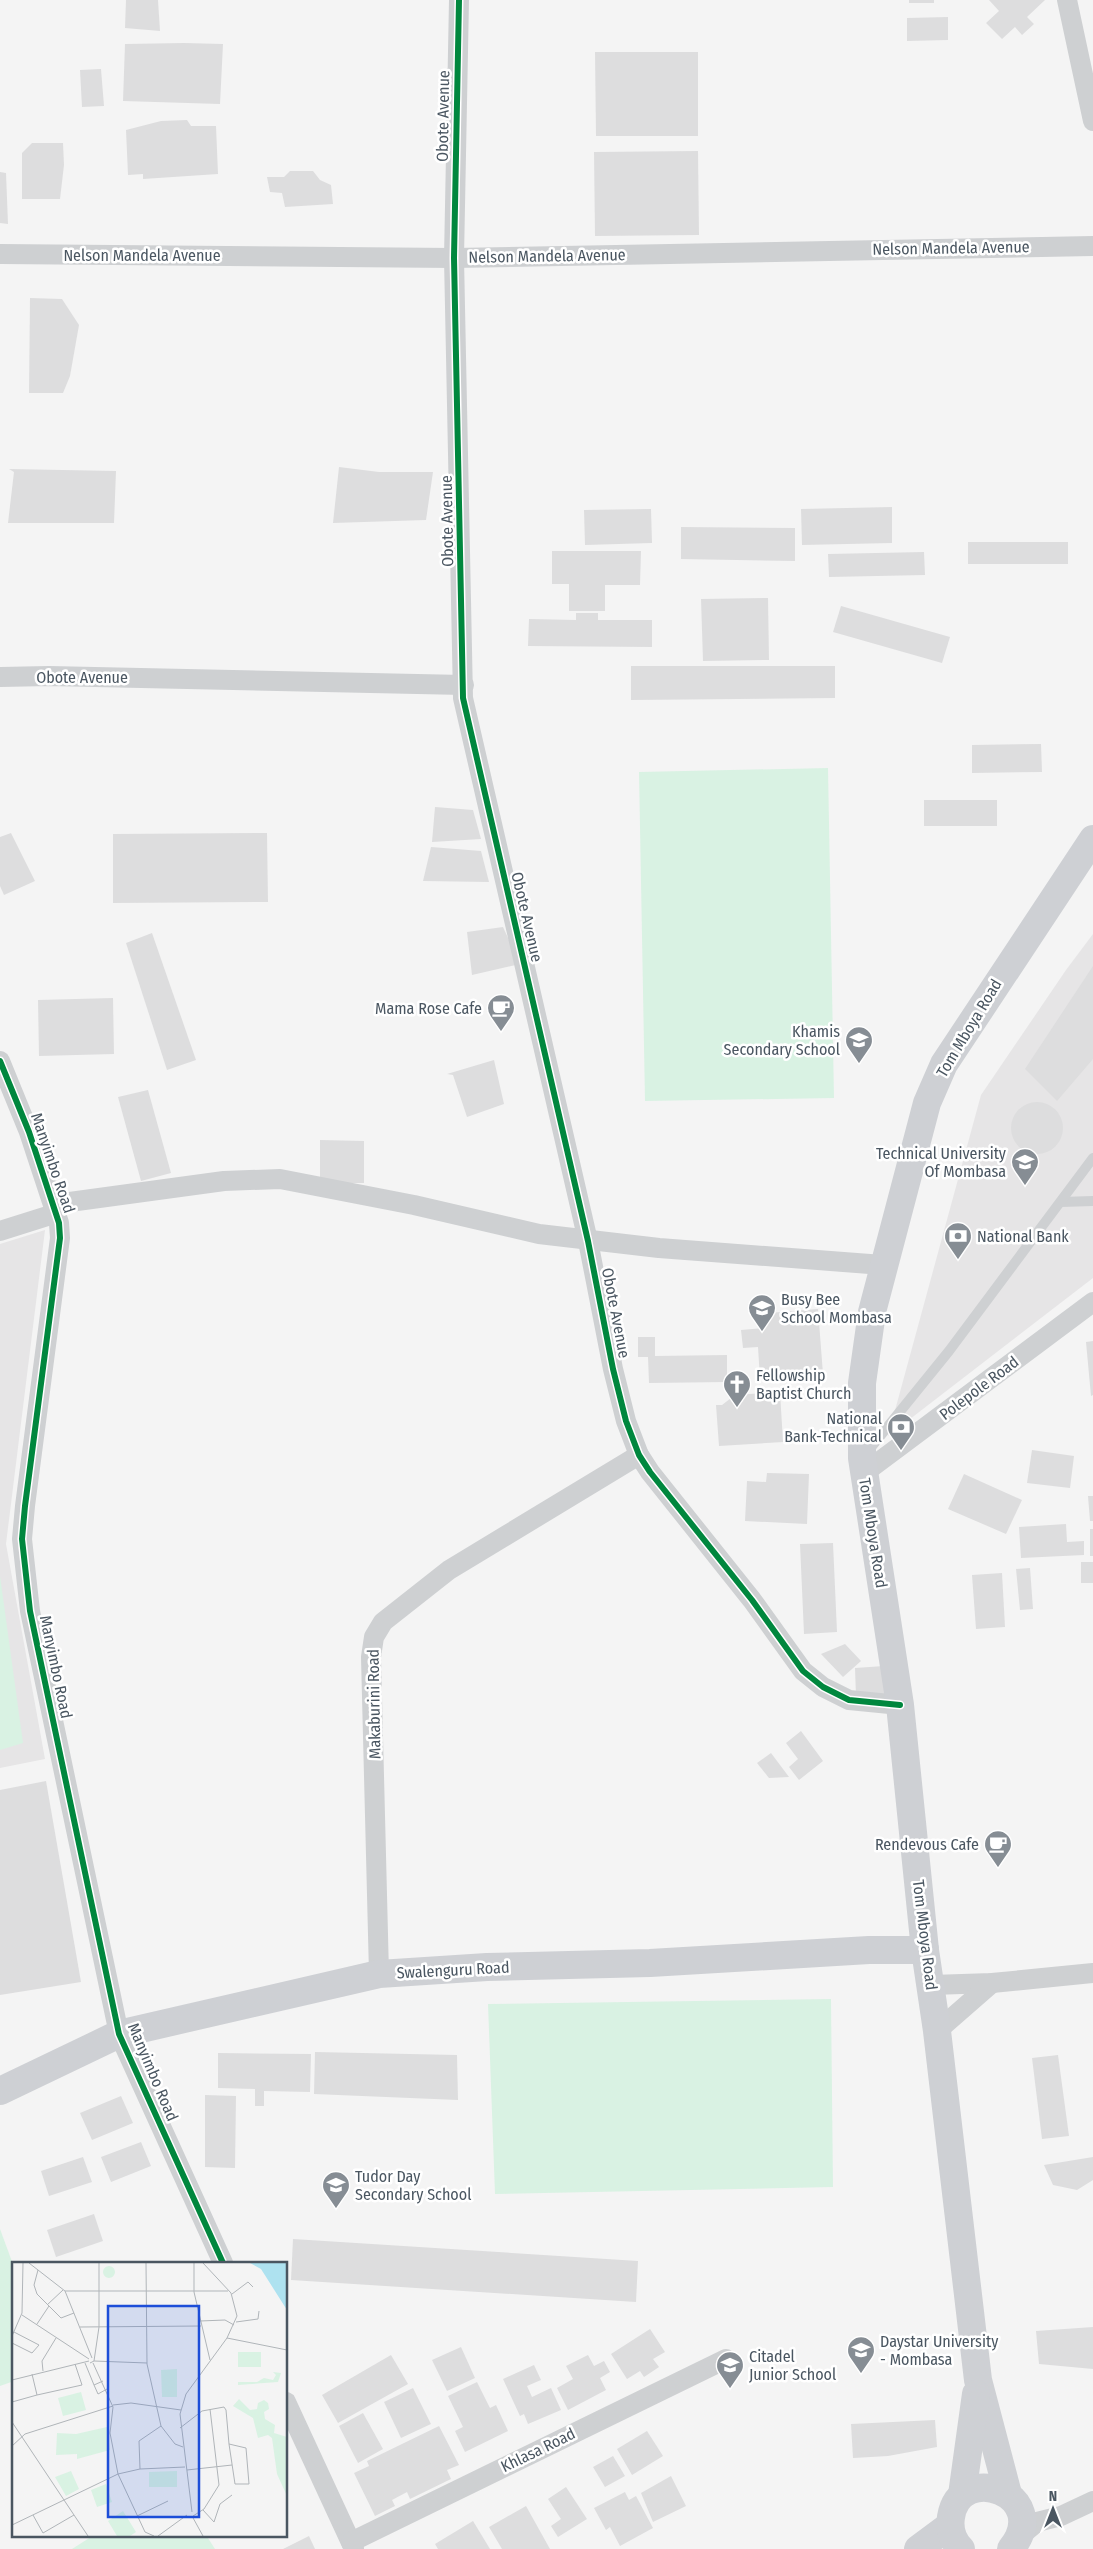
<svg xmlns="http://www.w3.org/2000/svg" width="1093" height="2549" font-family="'Fira Sans Condensed',sans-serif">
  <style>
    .education { fill: #e6e5e6 }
    .green { fill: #d9f2e3 }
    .building { fill: #ddddde }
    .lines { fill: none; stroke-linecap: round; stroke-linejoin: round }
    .lane { stroke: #ced0d2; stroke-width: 10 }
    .street { stroke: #ced0d2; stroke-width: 20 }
    .secondary { stroke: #ced0d4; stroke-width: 28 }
    .cycleway-casing { stroke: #fff; stroke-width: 9 }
    .cycleway { stroke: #00873e; stroke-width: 6 }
    .labels { text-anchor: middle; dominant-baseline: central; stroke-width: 5; stroke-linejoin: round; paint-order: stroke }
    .street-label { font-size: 16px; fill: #4a5661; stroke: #fff }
    .poi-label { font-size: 16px; fill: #4a5661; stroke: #fff; text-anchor: start }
    .inset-road { fill: none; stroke: #b0b5b9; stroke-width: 1 }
    .view { fill: #1d4ed8; fill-opacity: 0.15; stroke: #1d4ed8; stroke-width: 2.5 }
    .inset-edge { fill: none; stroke: #4a5661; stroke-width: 2.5 }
  </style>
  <rect width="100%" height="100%" fill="#f4f4f4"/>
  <g class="education">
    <path d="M1093 934V1278L888 1436 981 1095 1066 970Z"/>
    <path d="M45 1230 6 1544 45 1759 0 1768V1244Z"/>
  </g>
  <g class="green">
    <path d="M828 768 834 1098 645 1101 639 772Z"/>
    <path d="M0 1576 23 1743 0 1750Z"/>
    <path d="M831 1999 833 2187 495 2194 488 2004Z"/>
    <path d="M0 2229 14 2267V2381L0 2386Z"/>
    <path d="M94 2535H206L215 2549H72Z"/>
  </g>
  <g class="building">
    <path d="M126 0H158L160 31 125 28Z"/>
    <rect x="909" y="0" width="25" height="3"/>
    <path d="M989 0H1045L1027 17 1034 24 1022 35 1015 27 1002 39 986 23 999 11Z"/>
    <path d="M948 17V40L907 41V18Z"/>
    <path d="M184 43 223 44 220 104 123 101 125 44Z"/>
    <path d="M595 52H698V136H596Z"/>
    <path d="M101 69 104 106 82 107 80 70Z"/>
    <path d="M187 120 191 126H216L218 174 143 179V174L128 175 126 130 161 121Z"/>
    <path d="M32 143H63L64 165 60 199H22V153Z"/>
    <path d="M698 151 699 235 595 236 594 152Z"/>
    <path d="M290 171H313L320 180 331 185 333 204 285 207 282 193 270 192 267 177H284Z"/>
    <path d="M0 172 6 173 8 224 0 223Z"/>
    <path d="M30 298 62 299 79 325 70 376 63 393H29Z"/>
    <path d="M339 467 379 472H433L426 520 333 523Z"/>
    <path d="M9 469 116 471 114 523H8L14 472Z"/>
    <path d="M892 507V543L802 545 801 509Z"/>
    <path d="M651 509 652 543 585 545 584 510Z"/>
    <path d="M681 527 795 528V561L681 559Z"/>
    <rect x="968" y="542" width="100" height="22"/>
    <path d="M552 551H641L640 585H605V611H569V584H552Z"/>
    <path d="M924 552 925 575 829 577 828 554Z"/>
    <path d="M768 598 769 660 703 661 701 599Z"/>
    <path d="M841 606 950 637 942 663 833 632Z"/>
    <path d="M576 613H598V620H652V647L528 646 529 619 576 620Z"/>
    <path d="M631 666H835V698L631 700Z"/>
    <path d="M1041 744 1042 772 972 773V745Z"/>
    <rect x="924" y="800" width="73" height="26"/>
    <path d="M435 807 473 810 481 839 432 842Z"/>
    <path d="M11 833 35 881 4 895 0 886V837Z"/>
    <path d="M267 833 268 902 113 903V834Z"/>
    <path d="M431 847 481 851 489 882 423 881Z"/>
    <path d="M503 927 520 964 472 975 467 932Z"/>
    <path d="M152 933 196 1060 167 1070 126 943Z"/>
    <path d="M1093 966V1059L1057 1101 1025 1069Z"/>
    <path d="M113 998 114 1054 39 1056 38 1000Z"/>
    <path d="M494 1060 504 1104 467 1117 453 1075 447 1074Z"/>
    <path d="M148 1090 171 1173 141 1181 118 1097Z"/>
    <circle cx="1037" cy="1128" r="26"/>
    <path d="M320 1140 364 1141V1183H320Z"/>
    <path d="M818 1309 823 1374 760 1379 758 1347 743 1348 741 1330 764 1328 768 1313Z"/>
    <path d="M638 1337H655V1356L727 1355V1382L649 1383 648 1357H638Z"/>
    <path d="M1093 1341V1395L1091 1396 1086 1342Z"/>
    <path d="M780 1392 783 1442 719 1446 716 1405H722L735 1395Z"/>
    <path d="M1032 1450 1074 1456 1070 1488 1027 1483Z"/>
    <path d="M767 1473 809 1474 807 1524 745 1521 747 1481 766 1482Z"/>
    <path d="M964 1474 1022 1500 1006 1534 948 1509Z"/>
    <path d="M1088 1496H1093V1521H1090Z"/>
    <path d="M1066 1524 1067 1542 1084 1541V1555L1021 1558 1019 1527Z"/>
    <rect x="1090" y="1529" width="3" height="27"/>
    <path d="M833 1543 837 1632 804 1634 800 1544Z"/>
    <rect x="1081" y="1562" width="12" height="21"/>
    <path d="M1030 1568 1033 1609 1020 1610 1016 1569Z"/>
    <path d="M1002 1573 1005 1627 976 1629 972 1575Z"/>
    <path d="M845 1644 861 1661 843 1677 821 1654Z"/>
    <path d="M884 1666 886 1694 856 1696 855 1668Z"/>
    <path d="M801 1731 823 1761 799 1780 789 1767 798 1759 786 1743Z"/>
    <path d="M771 1753 789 1777 769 1778 757 1763Z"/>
    <path d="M46 1781 81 1982 0 1995V1790Z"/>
    <path d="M315 2052 457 2055 458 2100 314 2094Z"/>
    <path d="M218 2053 311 2054 310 2092 264 2091V2106H255V2089L218 2088Z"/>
    <path d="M1058 2055 1069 2136 1042 2139 1032 2058Z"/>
    <path d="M205 2095 236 2096 235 2168 205 2167Z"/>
    <path d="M121 2096 133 2123 92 2140 80 2113Z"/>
    <path d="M141 2142 151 2166 111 2182 101 2157Z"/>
    <path d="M83 2157 92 2182 49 2196 41 2171Z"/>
    <path d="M1093 2157V2180L1077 2190 1053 2185 1044 2165Z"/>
    <path d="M94 2214 103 2241 56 2257 47 2230Z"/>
    <path d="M293 2239 638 2261 636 2302 291 2280Z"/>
    <path d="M1093 2327V2369L1039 2364 1036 2331Z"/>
    <path d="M650 2329 665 2352 653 2359 659 2367 644 2377 640 2371 627 2379 611 2354Z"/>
    <path d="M461 2347 475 2378 447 2391 432 2360Z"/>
    <path d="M391 2355 408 2384 338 2423 322 2395Z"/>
    <path d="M588 2355 594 2366 604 2361 610 2372 600 2378 606 2390 568 2410 557 2388 573 2379 566 2366Z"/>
    <path d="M534 2365 541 2380 527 2386 532 2397 551 2388 561 2410 528 2424 524 2414 520 2416 503 2379Z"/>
    <path d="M477 2382 490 2408 496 2405 508 2431 465 2452 455 2431 463 2427 448 2396Z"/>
    <path d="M413 2388 431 2424 401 2438 384 2402Z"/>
    <path d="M363 2413 383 2449 358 2463 339 2426Z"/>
    <path d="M935 2420 937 2447 888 2456 853 2458 851 2424Z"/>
    <path d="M439 2426 459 2465 447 2470 451 2479 410 2499 407 2492 392 2500 395 2506 375 2516 354 2473 369 2466 367 2461Z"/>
    <path d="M647 2431 663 2456 632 2475 617 2449Z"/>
    <path d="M613 2456 625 2476 605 2487 593 2467Z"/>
    <path d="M671 2476 686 2506 653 2522 641 2493Z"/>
    <path d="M566 2487 587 2519 558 2537 551 2526 561 2519 548 2499Z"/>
    <path d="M625 2492 629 2500 636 2496 653 2528 620 2546 610 2527 606 2530 594 2508Z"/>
    <path d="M526 2506 550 2549H502L489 2527Z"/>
    <path d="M473 2521 490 2549H438L435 2544Z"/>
    <path d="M309 2536 315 2549H283Z"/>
  </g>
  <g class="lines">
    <g class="lane">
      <path d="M1061 1202 1093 1201"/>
      <path d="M868 1451 949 1351 1093 1158"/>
    </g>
    <g class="street">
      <path d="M459 0 454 258 463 698 588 1241 613 1369 626 1421 639 1455 650 1472 752 1600 803 1671 823 1687 849 1700 900 1705"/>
      <path d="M1067 0 1093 121"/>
      <path d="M0 254 454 258 1093 246"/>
      <path d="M0 677 49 676 464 685"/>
      <path d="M0 1061 29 1132 59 1223 60 1238 25 1506 22 1539 30 1611 119 2034 223 2263"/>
      <path d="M55 1204 224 1181 280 1179 414 1205 539 1234 659 1248 883 1265"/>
      <path d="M0 1231 57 1213"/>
      <path d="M864 1473 1093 1302"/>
      <path d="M379 1974 371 1657 374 1637 383 1622 449 1570 639 1455"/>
      <path d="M932 1985 992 1983 1093 1973"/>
      <path d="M937 2031 992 1983"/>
      <path d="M286 2402 354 2549"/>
      <path d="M1019 2537 1037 2522 1061 2516 1093 2501"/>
      <path d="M351 2542 726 2359"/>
    </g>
    <g class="secondary">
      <path d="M0 2091 119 2034 379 1974 487 1967 650 1963 869 1950H925"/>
      <path d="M1008 2494 978 2380 937 2031 925 1950 900 1705 862 1458V1383L872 1312 927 1103 944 1064 1093 839"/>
      <path d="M962 2495 976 2394"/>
      <path d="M918 2549 949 2526"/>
      <path d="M961 2549C952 2540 949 2530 951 2517 960 2460 1054 2495 1011 2549"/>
    </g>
    <g class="cycleway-casing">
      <g id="cycleway">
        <path d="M459 0 454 258 463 698 588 1241 613 1369 626 1421 639 1455 650 1472 752 1600 803 1671 823 1687 849 1700 900 1705"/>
        <path d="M0 1061 29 1132 59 1223 60 1238 25 1506 22 1539 30 1611 119 2034 223 2263"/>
      </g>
    </g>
    <use href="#cycleway" class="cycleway"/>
  </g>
  <defs>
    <g id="cafe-pin" transform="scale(1.4375)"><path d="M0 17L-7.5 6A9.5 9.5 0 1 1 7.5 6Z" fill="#868d94" stroke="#fff"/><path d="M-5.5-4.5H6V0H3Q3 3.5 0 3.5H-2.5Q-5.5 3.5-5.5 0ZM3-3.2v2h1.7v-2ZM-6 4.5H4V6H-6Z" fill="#fff"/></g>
    <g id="school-pin" transform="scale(1.4375)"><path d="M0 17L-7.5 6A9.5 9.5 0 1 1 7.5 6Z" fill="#868d94" stroke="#fff"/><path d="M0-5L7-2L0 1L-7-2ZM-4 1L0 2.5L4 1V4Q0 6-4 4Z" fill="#fff"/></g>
    <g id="university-pin" transform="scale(1.4375)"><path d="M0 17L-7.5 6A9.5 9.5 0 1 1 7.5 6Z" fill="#868d94" stroke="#fff"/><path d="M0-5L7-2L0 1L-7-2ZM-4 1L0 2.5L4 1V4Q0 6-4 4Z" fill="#fff"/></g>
    <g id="bank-pin" transform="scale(1.4375)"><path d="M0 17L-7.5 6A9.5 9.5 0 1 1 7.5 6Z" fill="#868d94" stroke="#fff"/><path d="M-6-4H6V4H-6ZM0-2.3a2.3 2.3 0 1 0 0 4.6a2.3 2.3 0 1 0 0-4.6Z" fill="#fff"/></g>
    <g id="church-pin" transform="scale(1.4375)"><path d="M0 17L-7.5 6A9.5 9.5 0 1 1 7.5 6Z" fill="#868d94" stroke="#fff"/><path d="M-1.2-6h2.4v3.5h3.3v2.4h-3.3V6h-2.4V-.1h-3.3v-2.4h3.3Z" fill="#fff"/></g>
  </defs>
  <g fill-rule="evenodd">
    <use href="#cafe-pin" x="501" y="1008"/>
    <use href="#school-pin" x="859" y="1040"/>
    <use href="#university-pin" x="1025" y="1162"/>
    <use href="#bank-pin" x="958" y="1236"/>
    <use href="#school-pin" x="762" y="1308"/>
    <use href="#church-pin" x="737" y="1384"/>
    <use href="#bank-pin" x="901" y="1427"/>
    <use href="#cafe-pin" x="998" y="1844"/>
    <use href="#school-pin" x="336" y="2185"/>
    <use href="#school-pin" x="861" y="2350"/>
    <use href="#school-pin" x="730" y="2365"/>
  </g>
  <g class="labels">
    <g class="street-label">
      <text transform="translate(443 116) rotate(-89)">Obote Avenue</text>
      <text transform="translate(951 248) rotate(-1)">Nelson Mandela Avenue</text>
      <text x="142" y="255">Nelson Mandela Avenue</text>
      <text transform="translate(547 256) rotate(-1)">Nelson Mandela Avenue</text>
      <text transform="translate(447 521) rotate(-91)">Obote Avenue</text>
      <text x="82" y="677">Obote Avenue</text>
      <text transform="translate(527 917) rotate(77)">Obote Avenue</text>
      <text transform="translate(969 1028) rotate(-59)">Tom Mboya Road</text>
      <text transform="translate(53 1163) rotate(71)">Manyimbo Road</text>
      <text transform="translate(616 1313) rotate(79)">Obote Avenue</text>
      <text transform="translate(979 1388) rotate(-37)">Polepole Road</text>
      <text transform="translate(873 1533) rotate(81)">Tom Mboya Road</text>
      <text transform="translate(56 1667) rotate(78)">Manyimbo Road</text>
      <text transform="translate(374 1704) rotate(-91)">Makaburini Road</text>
      <text transform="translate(925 1935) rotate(83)">Tom Mboya Road</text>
      <text transform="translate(453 1970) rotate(-3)">Swalenguru Road</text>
      <text transform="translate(153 2072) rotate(67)">Manyimbo Road</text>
      <text transform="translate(538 2450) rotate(-26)">Khlasa Road</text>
    </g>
    <g class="poi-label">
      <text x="482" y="1008" text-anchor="end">Mama Rose Cafe</text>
      <text x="840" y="1031" text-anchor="end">Khamis<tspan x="840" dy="18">Secondary School</tspan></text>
      <text x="1006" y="1153" text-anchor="end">Technical University<tspan x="1006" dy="18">Of Mombasa</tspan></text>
      <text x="977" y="1236">National Bank</text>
      <text x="781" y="1299">Busy Bee<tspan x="781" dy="18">School Mombasa</tspan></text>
      <text x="756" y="1375">Fellowship<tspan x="756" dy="18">Baptist Church</tspan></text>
      <text x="882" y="1418" text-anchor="end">National<tspan x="882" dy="18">Bank-Technical</tspan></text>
      <text x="979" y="1844" text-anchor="end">Rendevous Cafe</text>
      <text x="355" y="2176">Tudor Day<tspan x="355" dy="18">Secondary School</tspan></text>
      <text x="880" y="2341">Daystar University<tspan x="880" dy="18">- Mombasa</tspan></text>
      <text x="749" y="2356">Citadel<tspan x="749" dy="18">Junior School</tspan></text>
    </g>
  </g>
  <g transform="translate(12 2262)">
    <rect width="275" height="275" fill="#f4f4f4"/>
    <path d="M91 10a6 6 0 1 1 12 0a6 6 0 1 1-12 0ZM226 90H249V105H226ZM165 107V135H150L149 108ZM261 110 269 111 266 120 226 123V120H245L252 116 261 118 264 113ZM69 130 74 148 51 154 46 136ZM227 137 238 148 245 147 246 141 252 138 256 141 257 147 252 150 253 157 263 163 262 171 275 175V234L265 212 260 176 256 173 246 176 241 156 221 144ZM95 165 98 188 65 197V192L44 193 45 171 64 172ZM59 209 67 227 54 234 43 215ZM165 209V225H137V210ZM94 222 100 240 85 245 79 228ZM111 249 124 270 118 274H105L96 259Z" fill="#d9f2e3"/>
    <path d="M238 1H275V48L249 7Z" fill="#aee2f0"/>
    <path class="inset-road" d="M17 1 53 29 80 96M134 1 135 102 149 164 163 182 171 185M182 1V30L198 98M26 8 22 23 25 32 49 56 62 51M53 29H216M220 32 236 20 241 25M35 43 51 28M10 53 77 97M188 59 213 58 222 63M224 60 246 57 247 49M25 62 37 44M68 65 189 64M0 74 10 51 11 1M215 76 275 88M0 81 20 91 27 83 2 70M82 99 135 101M73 101 82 123 91 119M78 101 82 99 87 65V1M81 101 101 145 98 171 106 212 133 270 142 274M31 109 30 99 44 76M0 118 77 99M82 123 86 132 95 127M25 133 70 123 63 102M0 140 25 133 20 112M101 143 119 141 169 148M0 160 76 274M168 166 190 149 212 145 214 148 217 182 223 222H237L234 186 217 182M0 184 13 172 101 144M128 207 127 179 149 164M175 208 220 203M191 248 202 260 208 242 220 233M180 250 168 152 174 132 215 76 225 54 219 31 191 1M21 253 31 271 62 253M125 254 156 239M180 254 191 274M181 254 192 247 207 223 198 147M0 263 106 212 128 207 173 205M146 274 175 253"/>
    <path class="view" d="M96 44H187V255H96Z"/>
    <rect width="275" height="275" class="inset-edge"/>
  </g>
  <g transform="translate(1053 2509)" stroke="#ffffff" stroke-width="4" paint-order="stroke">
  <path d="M0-4L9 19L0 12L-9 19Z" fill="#4a5661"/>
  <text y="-8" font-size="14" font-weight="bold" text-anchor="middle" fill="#4a5661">N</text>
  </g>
</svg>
